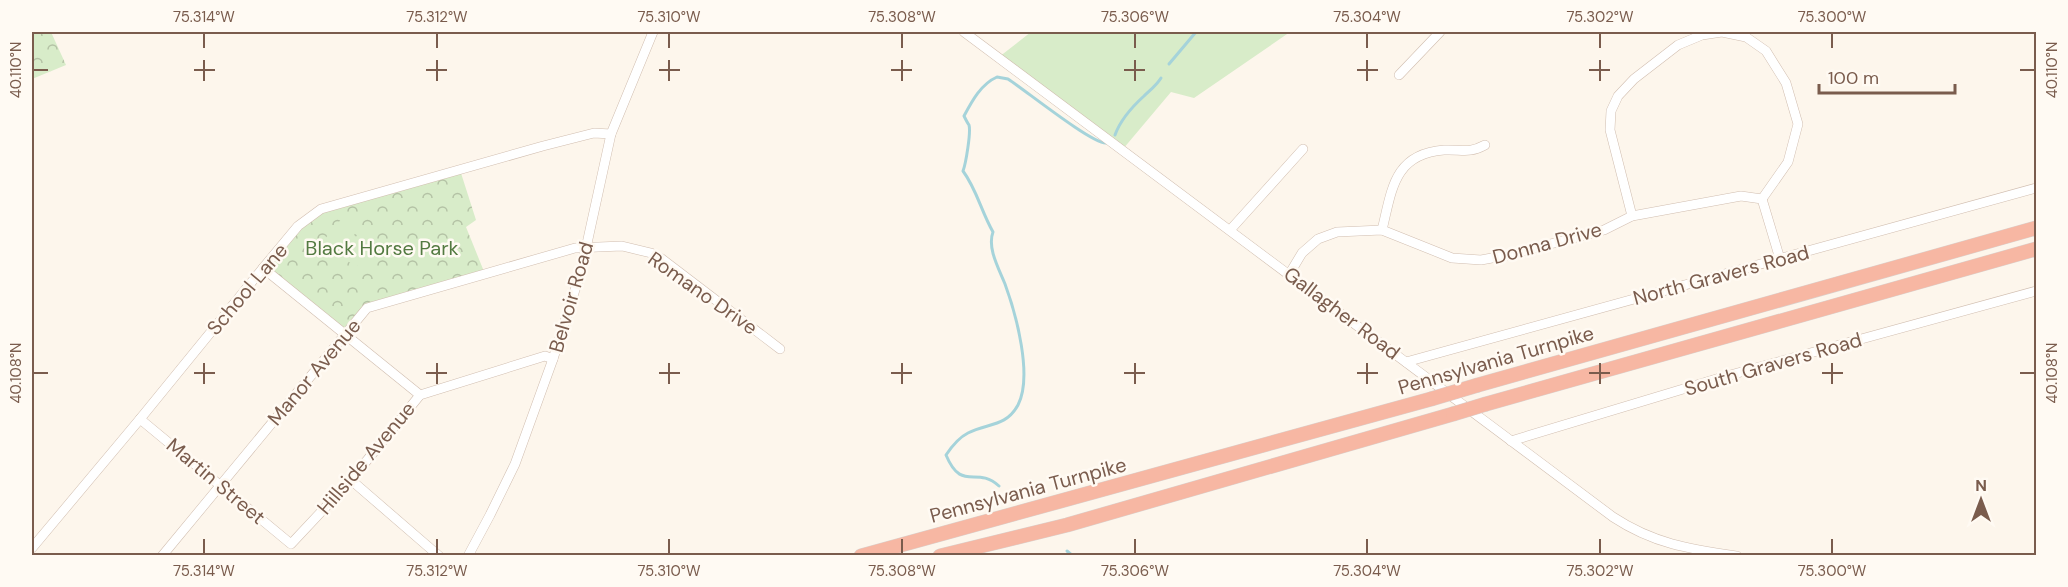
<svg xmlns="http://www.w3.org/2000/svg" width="2068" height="587" font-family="'DM Sans',sans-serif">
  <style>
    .park { fill: url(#park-crowns) }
    .garden { fill: #d8ecc9 }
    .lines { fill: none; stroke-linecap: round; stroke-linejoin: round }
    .stream { stroke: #a5d3da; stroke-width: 3 }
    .minor-casing { stroke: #d1beb0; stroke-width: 10 }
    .highway-casing { stroke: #dad1cd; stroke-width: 15 }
    .minor { stroke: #fff; stroke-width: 9 }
    .highway { stroke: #f7b7a3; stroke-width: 14 }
    .highway-bridge-casing { stroke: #dad1cd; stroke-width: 15; stroke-linecap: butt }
    .highway-bridge { stroke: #f7b7a3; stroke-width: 14 }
    .ticks { fill: none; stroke: #7a5c4d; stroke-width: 2 }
    .labels { text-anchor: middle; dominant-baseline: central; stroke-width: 5; stroke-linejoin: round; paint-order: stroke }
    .street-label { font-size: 20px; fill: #7a5c4d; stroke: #fffaf3 }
    .park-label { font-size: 20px; fill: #537a41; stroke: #fffaf3 }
    .neatline { fill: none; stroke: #7a5c4d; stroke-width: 2 }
    .ticks-label { font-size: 15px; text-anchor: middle; fill: #7a5c4d }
  </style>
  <defs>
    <pattern id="park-crowns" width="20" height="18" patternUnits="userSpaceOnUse" patternTransform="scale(1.5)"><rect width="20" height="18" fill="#d8ecc9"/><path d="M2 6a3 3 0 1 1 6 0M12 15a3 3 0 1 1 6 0" fill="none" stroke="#b4c2a5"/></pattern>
  </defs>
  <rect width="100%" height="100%" fill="#fdf6ec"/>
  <g class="park">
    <path d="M32 32H51L66 65 32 79Z"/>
    <path d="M460 170 476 220 466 227 485 274 367 308 345 335 263 268 298 226 321 209Z"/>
  </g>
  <g class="garden">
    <path d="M1031 32H1290L1194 98 1171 92 1123 149 999 57Z"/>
    <path d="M343 217 358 230 339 254 323 241Z"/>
    <path d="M363 228 378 241 356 268 341 255Z"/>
  </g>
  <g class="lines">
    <g class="stream">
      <path d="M1169 64 1196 32"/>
      <path d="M1115 135C1120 121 1133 106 1144 96 1150 90 1156 86 1161 78"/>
      <path d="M999 486C976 465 962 493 946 455 952 446 958 438 968 433 988 423 1006 427 1018 405 1033 376 1016 314 1005 284 999 269 987 248 993 232 981 211 977 190 963 171 966 163 971 132 969 125 968 124 965 118 964 116 972 101 981 84 997 77L1008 79C1025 90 1092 144 1106 143"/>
      <path d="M1067 551 1073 556"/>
    </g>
    <g class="minor-casing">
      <g id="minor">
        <path d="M964 32 1613 517C1654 544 1690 549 1737 556"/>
        <path d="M1399 75 1440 32"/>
        <path d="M1632 216 1610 130 1611 111 1618 96 1634 79 1678 45 1702 35 1722 32 1746 37 1766 51 1786 83 1798 124 1788 162 1762 199"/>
        <path d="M1231 229 1303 149"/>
        <path d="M1382 230C1392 189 1394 154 1444 150 1462 149 1468 154 1485 145"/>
        <path d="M263 268 420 395"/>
        <path d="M1290 273 1302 253 1318 239 1337 232 1382 230 1452 258 1481 260 1508 255 1604 230 1632 216 1741 196 1762 199 1780 259"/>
        <path d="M1406 362 2036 188"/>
        <path d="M140 419 291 544 351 480 420 395 545 356 553 359"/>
        <path d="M1511 441 1723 377 2036 291"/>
        <path d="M351 480 439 556"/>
        <path d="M32 548 140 419 263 268 298 226 321 209 543 146 594 133 611 134"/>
        <path d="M162 556 367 308 575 248 622 246 651 253 662 259 780 349"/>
        <path d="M468 556 490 515 515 464 553 359 581 271 611 134 653 32"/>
      </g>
    </g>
    <g class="highway-casing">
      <g id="highway">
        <path d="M1478 385 2036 228"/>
        <path d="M1486 404 2036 249"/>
        <path d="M861 556 1431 399"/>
        <path d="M940 556 1067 525 1453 414"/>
      </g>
    </g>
    <use href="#minor" class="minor"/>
    <use href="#highway" class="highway"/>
    <g class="highway-bridge-casing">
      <g id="highway-bridge">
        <path d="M1431 399 1478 385"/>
        <path d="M1453 414 1486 404"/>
      </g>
    </g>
    <use href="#highway-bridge" class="highway-bridge"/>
  </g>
  <path class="ticks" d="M204 33V48M437 33V48M669 33V48M902 33V48M1135 33V48M1367 33V48M1600 33V48M1832 33V48M204 60V81M437 60V81M669 60V81M902 60V81M1135 60V81M1367 60V81M1600 60V81M33 70H48M194 70H215M426 70H447M659 70H680M891 70H912M1124 70H1145M1357 70H1378M1589 70H1610M2020 70H2035M204 363V384M437 363V384M669 363V384M902 363V384M1135 363V384M1367 363V384M1600 363V384M1832 363V384M33 373H48M194 373H215M426 373H447M659 373H680M891 373H912M1124 373H1145M1357 373H1378M1589 373H1610M1822 373H1843M2020 373H2035M204 539V554M437 539V554M669 539V554M902 539V554M1135 539V554M1367 539V554M1600 539V554M1832 539V554"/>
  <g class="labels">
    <g class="street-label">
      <text transform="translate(1547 243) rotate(-15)">Donna Drive</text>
      <text transform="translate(1721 275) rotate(-15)">North Gravers Road</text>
      <text transform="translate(247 289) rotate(-50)">School Lane</text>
      <text transform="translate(703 293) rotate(35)">Romano Drive</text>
      <text transform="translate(571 297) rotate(-74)">Belvoir Road</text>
      <text transform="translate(1342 313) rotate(37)">Gallagher Road</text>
      <text transform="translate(1496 360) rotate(-16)">Pennsylvania Turnpike</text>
      <text transform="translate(1773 364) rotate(-16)">South Gravers Road</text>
      <text transform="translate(314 372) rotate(-50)">Manor Avenue</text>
      <text transform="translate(366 458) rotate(-50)">Hillside Avenue</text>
      <text transform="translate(216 481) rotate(40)">Martin Street</text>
      <text transform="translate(1028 490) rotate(-15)">Pennsylvania Turnpike</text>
    </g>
    <g class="park-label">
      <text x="382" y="248">Black Horse Park</text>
    </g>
  </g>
  <rect width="2068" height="587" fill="none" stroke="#fffaf3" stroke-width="66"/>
  <g transform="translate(1981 500)" stroke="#fffaf3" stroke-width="4.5" paint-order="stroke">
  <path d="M0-4.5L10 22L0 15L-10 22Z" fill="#7a5c4d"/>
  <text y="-9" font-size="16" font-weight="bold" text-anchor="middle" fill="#7a5c4d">N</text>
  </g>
  <path d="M1819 84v9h136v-9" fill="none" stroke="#7a5c4d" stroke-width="3"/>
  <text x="1828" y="84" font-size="18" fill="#7a5c4d" stroke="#fffaf3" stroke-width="4.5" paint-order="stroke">100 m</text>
  <rect x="33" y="33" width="2002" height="521" class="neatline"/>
  <g class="ticks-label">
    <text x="204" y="22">75.314°W</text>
    <text x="437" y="22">75.312°W</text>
    <text x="669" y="22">75.310°W</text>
    <text x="902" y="22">75.308°W</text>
    <text x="1135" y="22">75.306°W</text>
    <text x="1367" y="22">75.304°W</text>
    <text x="1600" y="22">75.302°W</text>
    <text x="1832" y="22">75.300°W</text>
    <text transform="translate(16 70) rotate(-90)" y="5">40.110°N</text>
    <text transform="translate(2052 70) rotate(-90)" y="5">40.110°N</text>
    <text transform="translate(16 373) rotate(-90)" y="5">40.108°N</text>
    <text transform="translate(2052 373) rotate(-90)" y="5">40.108°N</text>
    <text x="204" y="576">75.314°W</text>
    <text x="437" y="576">75.312°W</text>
    <text x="669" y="576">75.310°W</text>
    <text x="902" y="576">75.308°W</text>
    <text x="1135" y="576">75.306°W</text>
    <text x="1367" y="576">75.304°W</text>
    <text x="1600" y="576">75.302°W</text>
    <text x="1832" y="576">75.300°W</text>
  </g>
</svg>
